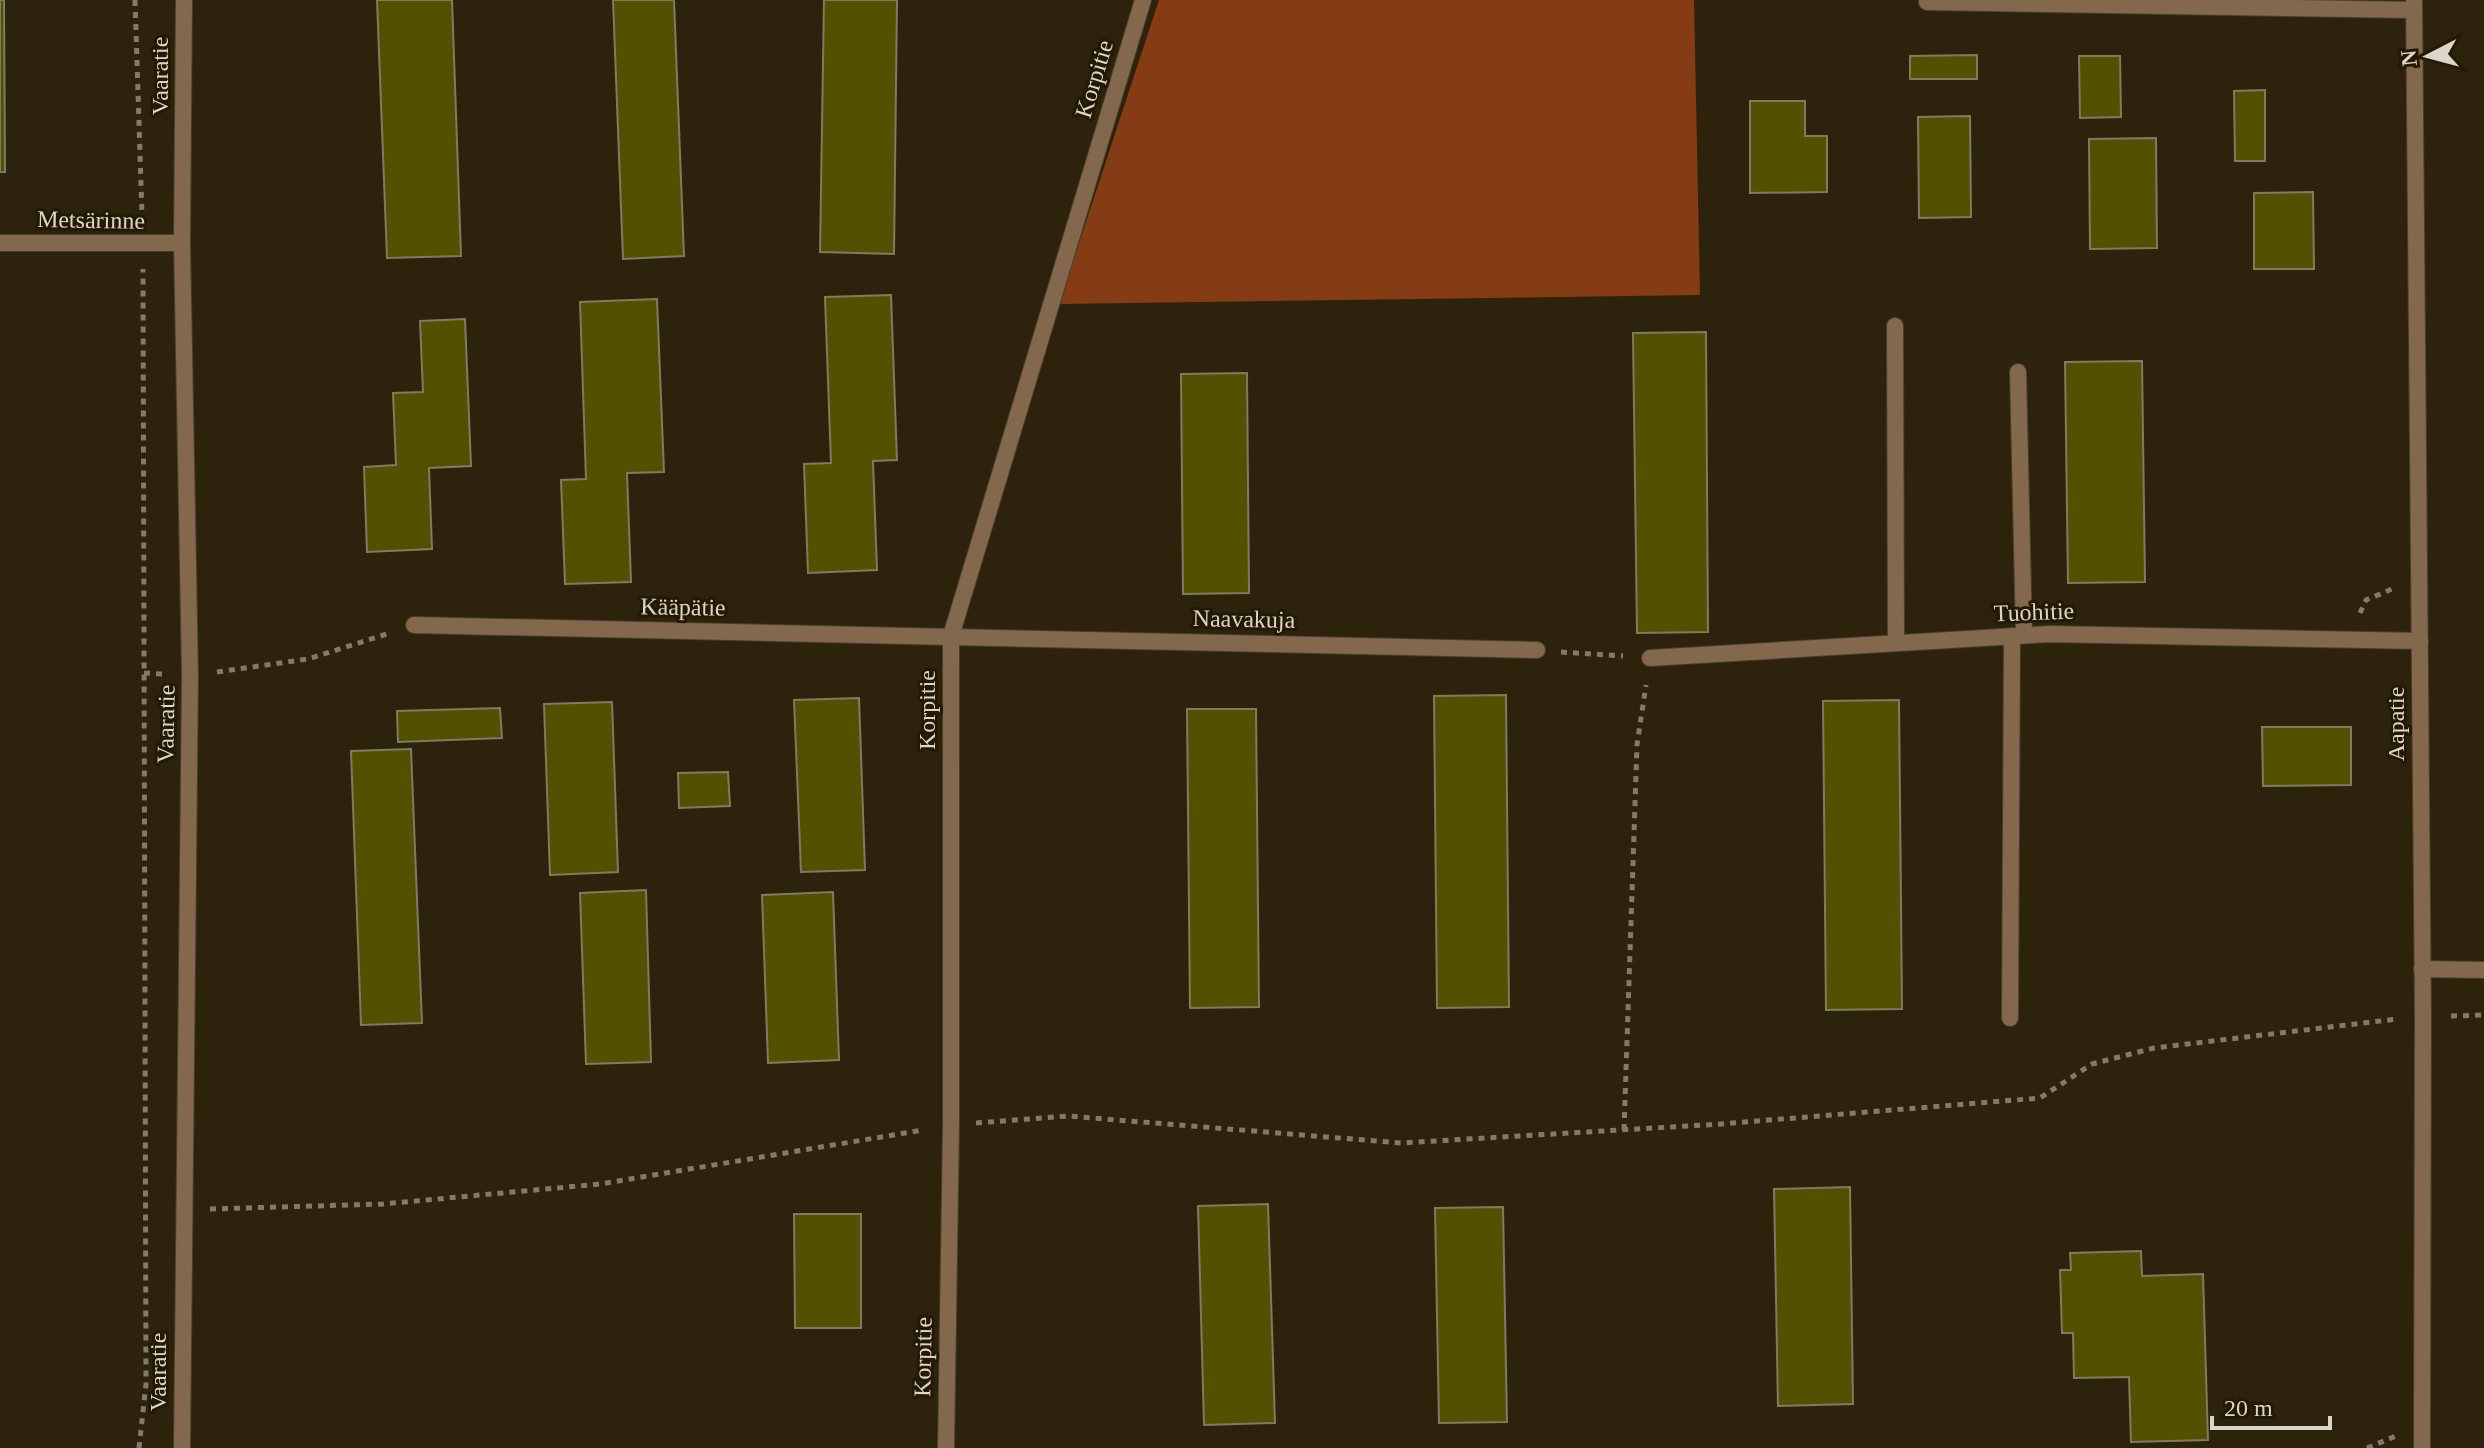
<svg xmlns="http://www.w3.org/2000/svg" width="2484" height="1448" font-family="Georgia,serif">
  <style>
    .forest { fill: #853b13 }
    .building { fill: #535000; stroke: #7d7c62; stroke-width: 2 }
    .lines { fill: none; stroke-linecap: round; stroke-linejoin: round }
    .service-casing { stroke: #49402a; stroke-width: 18 }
    .minor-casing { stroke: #49402a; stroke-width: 18 }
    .tertiary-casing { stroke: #49402a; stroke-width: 18 }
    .path { stroke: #837b68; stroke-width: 5; stroke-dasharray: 6 6; stroke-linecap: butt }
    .service { stroke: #83684e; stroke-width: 16 }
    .minor { stroke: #83684e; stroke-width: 16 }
    .tertiary { stroke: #83684e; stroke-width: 16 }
    .labels { text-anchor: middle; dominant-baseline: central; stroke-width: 6; stroke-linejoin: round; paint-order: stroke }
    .street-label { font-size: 24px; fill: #dcd6c8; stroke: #231904 }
  </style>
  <rect width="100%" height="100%" fill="#2d230c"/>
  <path class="forest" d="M1159 0H1694L1700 295 1059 304Z"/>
  <g class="building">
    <path d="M0 0H4L5 172H0Z"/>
    <path d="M377 0H452L461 256 387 258Z"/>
    <path d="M613 0H674L684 256 623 259Z"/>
    <path d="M824 0H897L894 254 820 252Z"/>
    <path d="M1977 55V79H1910V56Z"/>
    <path d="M2079 56H2120L2121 117 2080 118Z"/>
    <path d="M2265 90V161H2235L2234 91Z"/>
    <path d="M1750 101H1805V136H1827V192L1750 193Z"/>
    <path d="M1970 116 1971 217 1919 218 1918 117Z"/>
    <path d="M2156 138 2157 248 2090 249 2089 139Z"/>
    <path d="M2313 192 2314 269H2254V193Z"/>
    <path d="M891 295 897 460 873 461 877 570 808 573 804 464 831 463 825 297Z"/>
    <path d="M657 299 664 472 627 473 631 582 565 584 561 480 586 479 580 302Z"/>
    <path d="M465 319 471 466 429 468 432 549 367 552 364 467 396 465 393 393 423 392 420 321Z"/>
    <path d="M1706 332 1708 632 1637 633 1633 333Z"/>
    <path d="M2142 361 2145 582 2068 583 2065 362Z"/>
    <path d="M1247 373 1249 593 1183 594 1181 374Z"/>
    <path d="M1506 695 1509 1007 1437 1008 1434 696Z"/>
    <path d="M859 698 865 870 801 872 794 700Z"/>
    <path d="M1899 700 1902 1009 1826 1010 1823 701Z"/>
    <path d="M612 702 618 872 550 875 544 704Z"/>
    <path d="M500 708 502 738 398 742 397 711Z"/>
    <path d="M1187 709H1256L1259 1007 1190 1008Z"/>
    <path d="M2262 727H2351V785L2263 786Z"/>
    <path d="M411 749 422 1023 361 1025 351 751Z"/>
    <path d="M728 772 730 806 679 808 678 773Z"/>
    <path d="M646 890 651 1062 586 1064 580 893Z"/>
    <path d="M833 892 839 1060 768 1063 762 895Z"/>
    <path d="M1850 1187 1853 1404 1778 1406 1774 1189Z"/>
    <path d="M1268 1204 1275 1423 1204 1425 1198 1206Z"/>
    <path d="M1503 1207 1507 1422 1439 1423 1435 1208Z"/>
    <path d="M794 1214H861V1328H795Z"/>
    <path d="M2141 1251 2142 1276 2203 1274 2208 1440 2131 1442 2129 1377 2074 1378 2073 1333H2062L2060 1270H2071L2070 1253Z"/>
  </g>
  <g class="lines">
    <g class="service-casing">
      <g id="service">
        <path d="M1895 326 1896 643"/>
        <path d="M2018 372 2024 635"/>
        <path d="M2422 969 2484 970"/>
        <path d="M2010 1018 2012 636"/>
      </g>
    </g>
    <g class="minor-casing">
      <g id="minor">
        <path d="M2414 0 2423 1016 2422 1448"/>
        <path d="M1927 2 2414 10"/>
        <path d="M0 243H182"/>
        <path d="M414 625 1537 650"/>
        <path d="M1650 658 2049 634 2420 641"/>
        <path d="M946 1448 951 1125V636L1143 0"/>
      </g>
    </g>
    <g class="tertiary-casing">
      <path id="tertiary" d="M182 1448 190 675 182 243 184 0"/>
    </g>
    <g class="path">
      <path d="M135 0 142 215"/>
      <path d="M2360 613 2366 600 2392 589"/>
      <path d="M1561 652 1623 656"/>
      <path d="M217 672 308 659 390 633"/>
      <path d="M144 673 163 674"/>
      <path d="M2451 1016 2484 1015"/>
      <path d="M976 1123 1068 1116 1401 1143 1721 1124 2040 1098 2092 1064 2154 1048 2397 1019"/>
      <path d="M1624 1130 1637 745 1646 685"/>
      <path d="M210 1209 383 1204 600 1184 923 1130"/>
      <path d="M139 1448 146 1384 143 269"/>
      <path d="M2367 1448 2396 1436"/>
    </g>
    <use href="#service" class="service"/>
    <use href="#minor" class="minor"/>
    <use href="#tertiary" class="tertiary"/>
  </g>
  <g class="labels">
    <g class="street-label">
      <text transform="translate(160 76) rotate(-90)">Vaaratie</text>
      <text transform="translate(1094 79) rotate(-73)">Korpitie</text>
      <text transform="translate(91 220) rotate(1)">Metsärinne</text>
      <text transform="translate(683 607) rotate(1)">Kääpätie</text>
      <text transform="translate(2034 612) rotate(-2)">Tuohitie</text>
      <text transform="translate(1244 619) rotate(1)">Naavakuja</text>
      <text transform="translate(927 710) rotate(-90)">Korpitie</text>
      <text transform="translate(166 724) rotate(-89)">Vaaratie</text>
      <text transform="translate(2396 724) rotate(-90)">Aapatie</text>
      <text transform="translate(923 1357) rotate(-89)">Korpitie</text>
      <text transform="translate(158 1372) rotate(-90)">Vaaratie</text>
    </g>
  </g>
  <g transform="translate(2428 56) rotate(264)" stroke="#231904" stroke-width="6" paint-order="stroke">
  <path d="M0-6L14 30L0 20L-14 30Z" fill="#dcd6c8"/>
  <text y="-12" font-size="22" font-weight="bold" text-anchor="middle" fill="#dcd6c8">N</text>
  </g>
  <path d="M2212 1416v12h118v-12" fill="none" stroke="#dcd6c8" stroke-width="4"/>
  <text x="2224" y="1416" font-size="24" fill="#dcd6c8" stroke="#231904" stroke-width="6" paint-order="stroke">20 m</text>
</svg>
